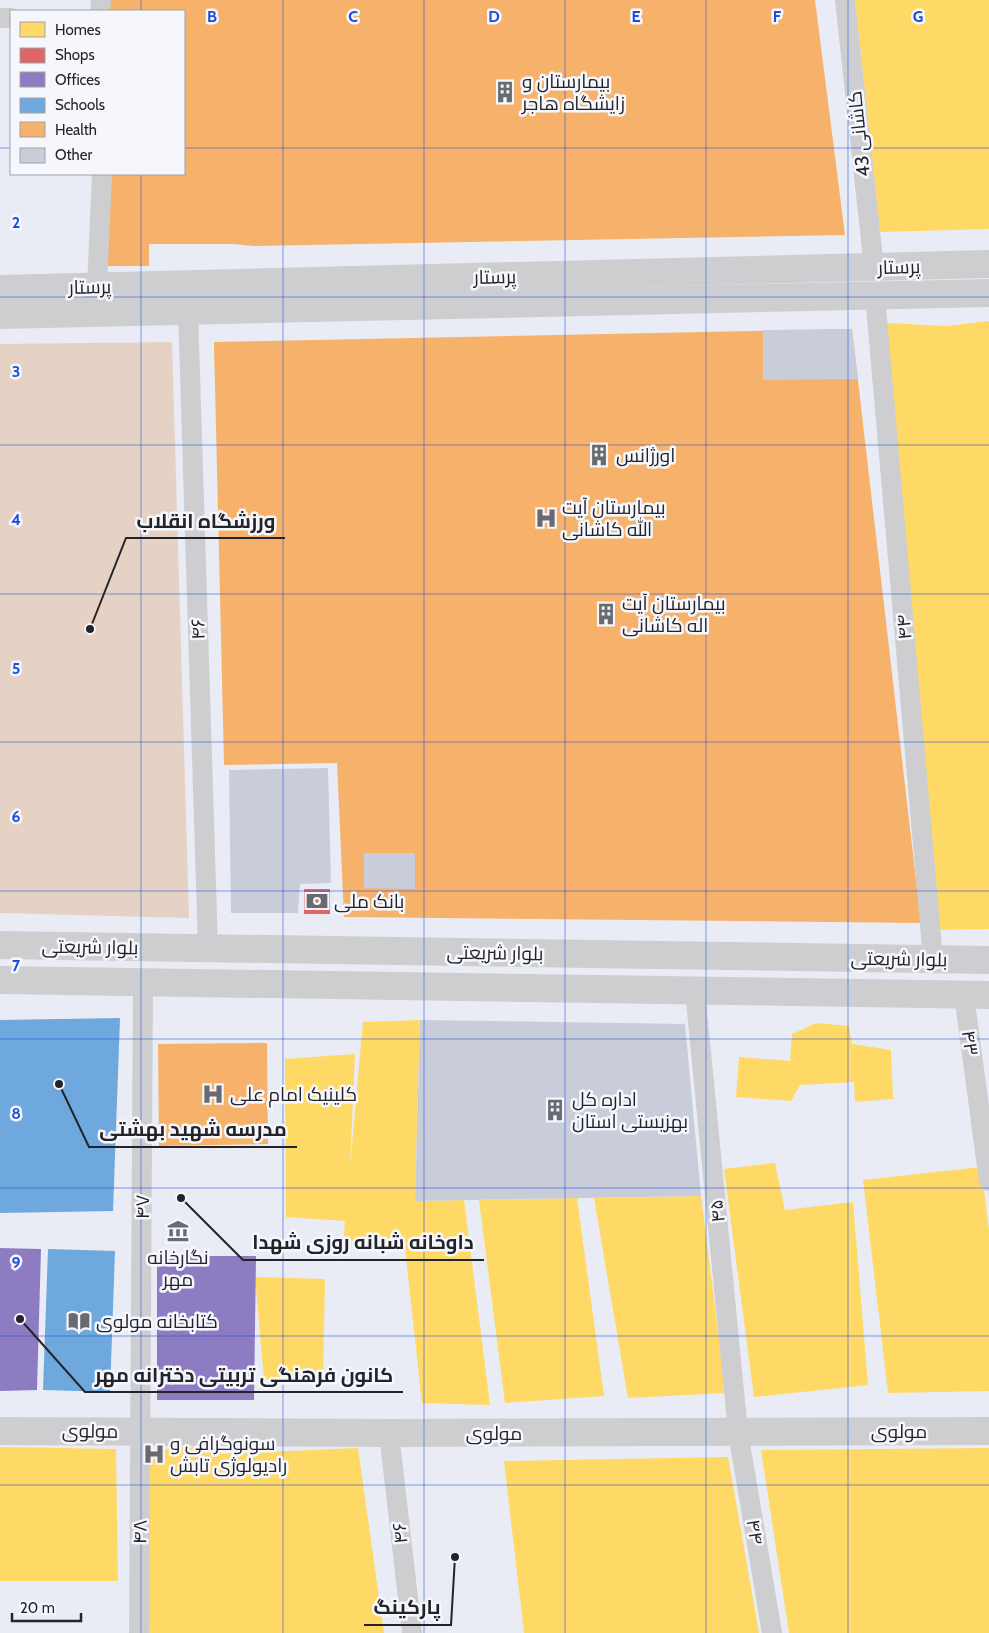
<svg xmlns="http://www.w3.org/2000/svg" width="989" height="1633" font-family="Cabin,Cairo,sans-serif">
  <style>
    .green { fill: #e5d2c5 }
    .homes { fill: #ffd966 }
    .shops { fill: #e06666 }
    .offices { fill: #8e7cc3 }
    .schools { fill: #6fa8dc }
    .health { fill: #f6b26b }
    .building { fill: #c9cdda }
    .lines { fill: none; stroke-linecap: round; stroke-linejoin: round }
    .street { stroke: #ceced0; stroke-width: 20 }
    .secondary { stroke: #ceced0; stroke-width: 28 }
    .grid { fill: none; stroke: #1d4ed8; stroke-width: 1; stroke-opacity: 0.55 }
    .labels { text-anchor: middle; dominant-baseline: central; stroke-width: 5; stroke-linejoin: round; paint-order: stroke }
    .poi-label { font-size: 19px; fill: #232429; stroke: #f5f7fd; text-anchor: start }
    .street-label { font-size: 19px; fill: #232429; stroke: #f5f7fd }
    .grid-label { font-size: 16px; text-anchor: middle; font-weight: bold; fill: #1d4ed8; stroke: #f5f7fd; stroke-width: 5; stroke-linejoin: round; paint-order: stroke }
    .leader { fill: none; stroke: #232429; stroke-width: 2 }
    .callout-dot { fill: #232429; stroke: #f5f7fd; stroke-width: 2 }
    .callout-label { font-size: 20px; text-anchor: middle; font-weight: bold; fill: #232429; stroke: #f5f7fd; stroke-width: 5; stroke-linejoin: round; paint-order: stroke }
  </style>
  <rect width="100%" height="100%" fill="#e9ecf4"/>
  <path class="green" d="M172 342 189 918 0 913V344Z"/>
  <g class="homes">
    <path d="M855 0H989V229L880 232Z"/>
    <path d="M989 321V929L936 930 886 323 946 326Z"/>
    <path d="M296 341V370L284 373 285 400 250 402 248 377 215 373 214 342Z"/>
    <path d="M376 346 422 389 386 427 363 405 266 508 243 486Z"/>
    <path d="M420 1020 415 1201 464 1200 490 1405 422 1403 404 1239 346 1241 344 1234 345 1221 286 1217 285 1059 355 1054 350 1167 363 1022Z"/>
    <path d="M816 1023 849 1026 852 1044 891 1050 893 1099 855 1102 854 1082 800 1085 791 1101 736 1097 739 1057 790 1061 792 1034Z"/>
    <path d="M473 1117 518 1125 520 1135 539 1134 536 1166H522L520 1177 460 1176 459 1160 442 1158 443 1133 453 1132 452 1123Z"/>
    <path d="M775 1163 785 1210 853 1202 868 1385 754 1397 724 1169Z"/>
    <path d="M981 1167 989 1230V1391L888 1393 863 1180Z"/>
    <path d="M701 1196 726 1393 628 1398 594 1198Z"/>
    <path d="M577 1198 604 1396 505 1403 479 1200Z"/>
    <path d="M255 1277 325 1279 323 1381 264 1379Z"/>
    <path d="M222 1445 221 1454 358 1448 384 1633H148L149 1450Z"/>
    <path d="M0 1447 116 1449 118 1581H0Z"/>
    <path d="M989 1448V1633H789L761 1450Z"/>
    <path d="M728 1457 759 1633H524L504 1461Z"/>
  </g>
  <g class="shops">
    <path d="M660 853 703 854 704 879 690 881V907L650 905V879H662Z"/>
    <rect x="304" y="889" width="26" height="25"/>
  </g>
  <g class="offices">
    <path d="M0 1248 41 1249 37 1390 0 1391Z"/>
    <path d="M157 1256H256L254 1400H157Z"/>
  </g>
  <g class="schools">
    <path d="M120 1018 113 1211 0 1213V1020Z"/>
    <path d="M48 1249 115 1251 110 1392 43 1390Z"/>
  </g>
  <g class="health">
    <path d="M101 0H815L845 235 253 246 233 244H149V266H102V174H184V11H100Z"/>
    <path d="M852 329 921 923 344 917 337 763 224 765 214 342Z"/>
    <path d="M267 1043 268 1144 159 1146 158 1044Z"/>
  </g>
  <g class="building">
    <path d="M852 329 858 379 763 380V330Z"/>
    <path d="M328 768 331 883 300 884 298 913H231L229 770Z"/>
    <path d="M364 853H415V889L364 888Z"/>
    <path d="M420 1020 685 1024 701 1196 415 1201Z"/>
  </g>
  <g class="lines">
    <g class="street">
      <path d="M845 0 874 268"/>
      <path d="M100 11 101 0"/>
      <path d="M0 18H11"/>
      <path d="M97 287 102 174"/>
      <path d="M875 295 933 959"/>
      <path d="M188 310 208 949"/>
      <path d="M695 991 738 1432 772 1633"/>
      <path d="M964 995 989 1181"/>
      <path d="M389 1433 412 1633"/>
      <path d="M139 1633 143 982"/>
    </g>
    <g class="secondary">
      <path d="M0 289 989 264"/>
      <path d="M0 315 989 293"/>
      <path d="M0 945 989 960"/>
      <path d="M0 980 989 995"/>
      <path d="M0 1431 389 1433 989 1431"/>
    </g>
  </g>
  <path class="grid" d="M141 0V11M283 0V1633M424 0V1633M565 0V1633M706 0V1633M848 0V1633M0 148H11M184 148H989M141 174V1633M0 297H989M0 445H989M0 594H989M0 742H989M0 891H989M0 1039H989M0 1188H989M0 1336H989M0 1485H989"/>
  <defs>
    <g id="building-bare" transform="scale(1.725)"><path d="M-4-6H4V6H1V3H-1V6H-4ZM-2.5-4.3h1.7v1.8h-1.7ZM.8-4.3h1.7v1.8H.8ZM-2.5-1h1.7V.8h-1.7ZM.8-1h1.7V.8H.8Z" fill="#686a70" stroke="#f5f7fd" stroke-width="2.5" paint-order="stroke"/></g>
    <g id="hospital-bare" transform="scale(1.725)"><path d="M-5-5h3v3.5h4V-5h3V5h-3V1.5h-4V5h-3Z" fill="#686a70" stroke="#f5f7fd" stroke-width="2.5" paint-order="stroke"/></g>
    <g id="bank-bare" transform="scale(1.725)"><path d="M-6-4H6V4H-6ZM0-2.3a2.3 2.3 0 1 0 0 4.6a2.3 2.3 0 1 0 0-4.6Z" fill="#686a70" stroke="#f5f7fd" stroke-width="2.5" paint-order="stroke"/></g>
    <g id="museum-bare" transform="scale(1.725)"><path d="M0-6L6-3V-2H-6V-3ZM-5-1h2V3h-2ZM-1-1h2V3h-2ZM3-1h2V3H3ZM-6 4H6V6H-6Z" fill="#686a70" stroke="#f5f7fd" stroke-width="2.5" paint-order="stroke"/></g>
    <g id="library-bare" transform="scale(1.725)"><path d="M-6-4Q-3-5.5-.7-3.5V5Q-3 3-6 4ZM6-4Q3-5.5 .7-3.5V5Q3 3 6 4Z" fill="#686a70" stroke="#f5f7fd" stroke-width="2.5" paint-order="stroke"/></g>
  </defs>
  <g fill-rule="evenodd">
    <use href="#building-bare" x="505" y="92"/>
    <use href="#building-bare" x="599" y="455"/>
    <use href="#hospital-bare" x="546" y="518"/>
    <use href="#building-bare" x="606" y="614"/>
    <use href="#bank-bare" x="317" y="901"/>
    <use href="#hospital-bare" x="213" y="1094"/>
    <use href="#building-bare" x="555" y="1110"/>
    <use href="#museum-bare" x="178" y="1231"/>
    <use href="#library-bare" x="79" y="1321"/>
    <use href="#hospital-bare" x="154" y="1454"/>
  </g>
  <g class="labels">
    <g class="poi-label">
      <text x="522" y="81">بیمارستان و<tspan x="522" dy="22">زایشگاه هاجر</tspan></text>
      <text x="616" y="455">اورژانس</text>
      <text x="562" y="507">بیمارستان آیت<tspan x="562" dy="22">الله کاشانی</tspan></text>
      <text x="622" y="603">بیمارستان آیت<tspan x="622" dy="22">اله کاشانی</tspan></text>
      <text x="334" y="901">بانک ملی</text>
      <text x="230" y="1094">کلینیک امام علی</text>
      <text x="572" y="1099">اداره کل<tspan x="572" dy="22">بهزیستی استان</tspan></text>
      <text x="178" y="1257" text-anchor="middle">نگارخانه<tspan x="178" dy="22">مهر</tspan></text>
      <text x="96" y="1321">کتابخانه مولوی</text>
      <text x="170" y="1443">سونوگرافی و<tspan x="170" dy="22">رادیولوژی تابش</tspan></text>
    </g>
    <g class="street-label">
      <text transform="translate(859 134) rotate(-96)">کاشانی 43</text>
      <text transform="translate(899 267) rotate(-2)">پرستار</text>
      <text transform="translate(495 277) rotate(-1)">پرستار</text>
      <text transform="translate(90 287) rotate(-1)">پرستار</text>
      <text transform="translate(904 627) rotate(-95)">۴۴</text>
      <text transform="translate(198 629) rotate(-92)">۴۶</text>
      <text transform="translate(90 947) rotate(1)">بلوار شریعتی</text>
      <text transform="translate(495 953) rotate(1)">بلوار شریعتی</text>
      <text transform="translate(899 959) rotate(1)">بلوار شریعتی</text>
      <text transform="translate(970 1043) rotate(82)">۴۳</text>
      <text transform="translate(142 1207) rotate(-90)">۴۷</text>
      <text transform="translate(717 1211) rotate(-96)">۴۵</text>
      <text transform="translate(90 1431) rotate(1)">مولوی</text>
      <text x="899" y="1431">مولوی</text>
      <text x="494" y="1433">مولوی</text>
      <text transform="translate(140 1532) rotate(-89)">۴۸</text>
      <text transform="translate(755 1532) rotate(81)">۴۴</text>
      <text transform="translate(400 1533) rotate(-96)">۴۶</text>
    </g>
  </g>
  <g class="grid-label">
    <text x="212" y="22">B</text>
    <text x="353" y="22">C</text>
    <text x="494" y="22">D</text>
    <text x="636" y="22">E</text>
    <text x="777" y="22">F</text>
    <text x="918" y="22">G</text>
    <text x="16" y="228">2</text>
    <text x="16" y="377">3</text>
    <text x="16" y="525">4</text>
    <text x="16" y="674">5</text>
    <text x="16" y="822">6</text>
    <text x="16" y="971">7</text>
    <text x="16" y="1119">8</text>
    <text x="16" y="1268">9</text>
  </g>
  <path class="leader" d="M90 629L126 538H285M59 1084L89 1147H297M181 1198L243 1260H484M20 1319L85 1392H403M455 1557L451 1625H364"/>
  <g class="callout-dot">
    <circle cx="90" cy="629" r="5"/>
    <circle cx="59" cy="1084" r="5"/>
    <circle cx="181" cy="1198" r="5"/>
    <circle cx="20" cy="1319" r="5"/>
    <circle cx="455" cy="1557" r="5"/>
  </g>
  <g class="callout-label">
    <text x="206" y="528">ورزشگاه انقلاب</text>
    <text x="193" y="1136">مدرسه شهید بهشتی</text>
    <text x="363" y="1249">داوخانه شبانه روزی شهدا</text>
    <text x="244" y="1382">کانون فرهنگی تربیتی دخترانه مهر</text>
    <text x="407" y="1614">پارکینگ</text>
  </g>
  <rect x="10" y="10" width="175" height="165" fill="#f5f7fd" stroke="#a1a3a8"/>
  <rect x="20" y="22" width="25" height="15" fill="#ffd966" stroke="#a1a3a8"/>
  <text x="55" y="35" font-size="15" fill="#232429">Homes</text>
  <rect x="20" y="48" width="25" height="15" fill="#e06666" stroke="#a1a3a8"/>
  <text x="55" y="60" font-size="15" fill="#232429">Shops</text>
  <rect x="20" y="72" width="25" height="15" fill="#8e7cc3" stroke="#a1a3a8"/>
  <text x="55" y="85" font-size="15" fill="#232429">Offices</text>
  <rect x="20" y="98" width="25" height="15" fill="#6fa8dc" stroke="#a1a3a8"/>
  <text x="55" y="110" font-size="15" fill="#232429">Schools</text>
  <rect x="20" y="122" width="25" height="15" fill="#f6b26b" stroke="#a1a3a8"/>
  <text x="55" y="135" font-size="15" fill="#232429">Health</text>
  <rect x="20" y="148" width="25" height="15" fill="#c9cdda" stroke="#a1a3a8"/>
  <text x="55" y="160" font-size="15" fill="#232429">Other</text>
  <path d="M12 1613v8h69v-8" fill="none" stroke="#232429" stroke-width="2.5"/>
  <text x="20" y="1613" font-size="15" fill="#232429" stroke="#f5f7fd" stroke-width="4" paint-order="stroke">20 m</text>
</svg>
